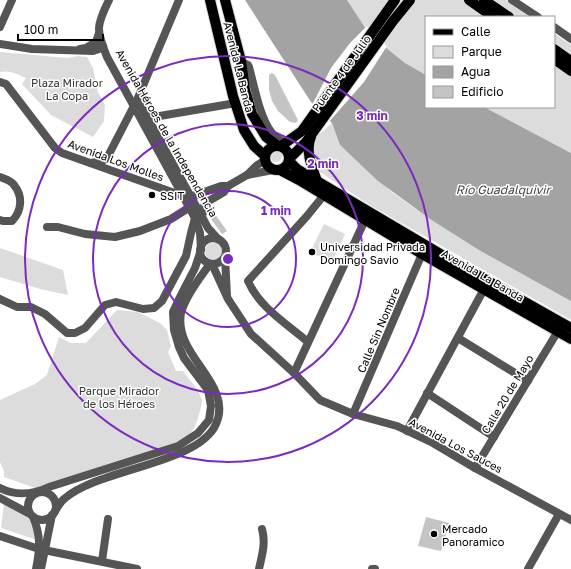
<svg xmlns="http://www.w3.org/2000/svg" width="571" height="569" font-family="'Golos Text',sans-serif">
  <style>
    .green { fill: #dcdcdc }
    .water { fill: #a3a3a3 }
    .pier { fill: #fff }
    .building { fill: #c4c4c4 }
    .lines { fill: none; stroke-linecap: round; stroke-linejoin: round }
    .major-casing { stroke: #dbdbdb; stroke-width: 12 }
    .minor { stroke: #555; stroke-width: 8 }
    .major { stroke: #000; stroke-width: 10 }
    .ring { fill: none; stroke: #7b2cbf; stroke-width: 2 }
    .poi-dot { fill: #000; stroke: #fff; stroke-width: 1.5 }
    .labels { text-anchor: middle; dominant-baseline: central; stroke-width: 3; stroke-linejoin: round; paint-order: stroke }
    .street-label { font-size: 11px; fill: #000; stroke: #fff }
    .park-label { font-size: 11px; fill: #333; stroke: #fff }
    .poi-label { font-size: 11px; fill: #000; stroke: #fff; text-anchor: start }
    .water-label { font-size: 12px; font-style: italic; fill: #444; stroke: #fff }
    .centre { fill: #7b2cbf; stroke: #fff; stroke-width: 2 }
    .ring-label { font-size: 12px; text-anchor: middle; font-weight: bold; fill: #7b2cbf; stroke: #fff; stroke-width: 3; stroke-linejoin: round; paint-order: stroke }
  </style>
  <rect width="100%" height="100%" fill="#fff"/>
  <g class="green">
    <path d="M347 0H463L487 17H426V75L405 63 370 35Z"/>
    <path d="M488 0H506L531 17H513Z"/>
    <path d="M554 33 571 45V57L554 46Z"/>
    <path d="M0 52 68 58 78 56 87 57 93 68 98 92 105 105 104 121 93 137 51 115 22 84 26 78C17 74 10 70 0 72Z"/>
    <path d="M554 65 571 76V153L483 107H554Z"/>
    <path d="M332 123 340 145 393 193 430 219 571 300V320L370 205 317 170C313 157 310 145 317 133H321Z"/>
    <circle cx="276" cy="156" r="6"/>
    <path d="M324 224 345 234 332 262 310 252Z"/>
    <circle cx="214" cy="251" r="9"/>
    <path d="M0 248 63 270 68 295 40 289 0 277Z"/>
    <path d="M117 310 138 312 160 323 167 330 171 346 168 352 176 371H183C188 378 200 391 202 400 202 404 200 411 199 415 193 437 184 439 164 448L38 489 4 477V471L0 462V400L35 384 47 375 59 337 71 343H86Z"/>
    <path d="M4 503 25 515 32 522 36 537 34 539 1 528Z"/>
  </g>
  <path class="water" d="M245 0H347L370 35 405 63 426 75V107H484L571 153V301L479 250 430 219 378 181 340 145 332 123 311 102Z"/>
  <path class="pier" d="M367 26 372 34 387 46 364 82 328 123 312 105 331 68 350 43Z"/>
  <g class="building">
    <path d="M272 73 275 75 298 120 296 123 290 122 278 111 272 101 269 90V75Z"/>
    <path d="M212 210 227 231 222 234 208 215V213Z"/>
    <path d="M426 517 449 523 441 551 418 546Z"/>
  </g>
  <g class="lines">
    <g class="major-casing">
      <g id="major">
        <path d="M210 0 233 96 244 130 254 146 265 156"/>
        <path d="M225 0 241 61 245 90 252 114 266 137 278 146"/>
        <path d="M469 0 493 17"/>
        <path d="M484 0 509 17"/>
        <path d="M554 49 571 61"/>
        <path d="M554 59 571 71"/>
        <path d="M311 137C305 152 312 167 317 181"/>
        <circle cx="277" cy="158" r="12"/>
        <path d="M281 146 302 131 395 0"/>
        <path d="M290 158 306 142 393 21 410 0"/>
        <path d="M289 161 297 169 317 181 449 259 571 328"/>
        <path d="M280 170 299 180 422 254 571 339"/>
      </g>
    </g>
    <g class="minor">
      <path d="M109 0C96 26 96 30 107 57L195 218 200 233 201 248"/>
      <path d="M512 0 538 17"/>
      <path d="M0 27 12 0"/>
      <path d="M554 27 571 39"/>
      <path d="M0 44 32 49 93 51 99 49 103 46"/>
      <path d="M80 49 86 48 96 42 99 33"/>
      <path d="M241 62 248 65 249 67C254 85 260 119 272 133 276 137 280 140 284 143"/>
      <path d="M0 82 6 84 55 148 62 153 183 196"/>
      <path d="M140 104 208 228 218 239"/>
      <path d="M148 118 236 103"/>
      <path d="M91 163 102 161 107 158 137 100 179 0"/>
      <path d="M247 175 273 170"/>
      <path d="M0 177C5 179 11 180 14 185 23 196 22 211 12 221H3L0 220"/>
      <path d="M187 198 221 186H228"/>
      <path d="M202 217 204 206 207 202 224 192 228 186 247 175 256 166 265 160"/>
      <path d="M47 227H58L85 234 115 237 140 231 171 219 190 207"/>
      <circle cx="213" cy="251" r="13"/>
      <path d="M225 257 227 296"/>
      <path d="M212 264 228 299 251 334 294 373 320 400 353 414 397 426 433 443 475 468 571 520"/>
      <path d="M0 299 17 307H31L45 314 67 333H75L85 328 105 305 116 302 143 309 154 308 162 301 186 256 191 233 195 218"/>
      <path d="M458 338 528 381"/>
      <path d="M308 342C287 324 259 307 248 281L307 216 324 195"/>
      <path d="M294 373 365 220"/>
      <path d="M427 393 494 437"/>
      <path d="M353 414 422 254"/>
      <path d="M407 431 484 289"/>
      <path d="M475 468 558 331"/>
      <path d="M0 488C16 496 34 494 49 487L178 446 198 433 209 420 211 406 208 390 184 358 179 347 174 330 173 312 181 295 195 268 201 250"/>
      <circle cx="42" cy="506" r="14"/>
      <path d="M0 498 30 514"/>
      <path d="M55 511C58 507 60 502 64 499 99 468 199 464 216 424 234 383 173 356 181 313 185 297 200 277 210 264"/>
      <path d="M33 517C41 535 40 550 36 569"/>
      <path d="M0 536 39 549 137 569"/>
      <path d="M102 561 108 519"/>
      <path d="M41 569 52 515"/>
      <path d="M259 569C262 555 266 543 262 529"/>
      <path d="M372 569H375"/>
      <path d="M528 569 559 514"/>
    </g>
    <use href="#major" class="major"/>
  </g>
  <g class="ring">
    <circle cx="228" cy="259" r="68"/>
    <circle cx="228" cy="259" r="135"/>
    <circle cx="228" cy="259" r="203"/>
  </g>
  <g class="poi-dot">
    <circle cx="152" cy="195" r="4"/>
    <circle cx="312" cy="252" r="4"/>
    <circle cx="434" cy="534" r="4"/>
  </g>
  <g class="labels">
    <g class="street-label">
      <text transform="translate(239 67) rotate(76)">Avenida La Banda</text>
      <text transform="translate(341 73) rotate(-54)">Puente 4 de Julio</text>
      <text transform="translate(167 133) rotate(60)">Avenida Héroes de la Independencia</text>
      <text transform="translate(116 160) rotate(20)">Avenida Los Molles</text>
      <text transform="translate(483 275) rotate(30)">Avenida La Banda</text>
      <text transform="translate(378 330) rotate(-67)">Calle Sin Nombre</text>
      <text transform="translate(507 394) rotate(-59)">Calle 20 de Mayo</text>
      <text transform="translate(456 445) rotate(28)">Avenida Los Sauces</text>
    </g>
    <g class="park-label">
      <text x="67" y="82">Plaza Mirador<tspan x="67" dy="13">La Copa</tspan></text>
      <text x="119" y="390">Parque Mirador<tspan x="119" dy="13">de los Héroes</tspan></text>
    </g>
    <g class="poi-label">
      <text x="160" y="195">SSIT</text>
      <text x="320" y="246">Universidad Privada<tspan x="320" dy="13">Domingo Savio</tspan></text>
      <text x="442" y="528">Mercado<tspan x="442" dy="13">Panoramico</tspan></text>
    </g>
    <g class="water-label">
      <text x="503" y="189">Río Guadalquivir</text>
    </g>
  </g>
  <circle cx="228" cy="259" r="6" class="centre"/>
  <g class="ring-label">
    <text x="372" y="120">3 min</text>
    <text x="323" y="168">2 min</text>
    <text x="276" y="215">1 min</text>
  </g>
  <rect x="425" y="16" width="130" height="92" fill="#ffffff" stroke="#999999"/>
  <rect x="433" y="29" width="20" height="6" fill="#000000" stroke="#999999"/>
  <text x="461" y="36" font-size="12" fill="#000000">Calle</text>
  <rect x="433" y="46" width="20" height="12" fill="#dcdcdc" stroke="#999999"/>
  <text x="461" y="56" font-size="12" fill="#000000">Parque</text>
  <rect x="433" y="66" width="20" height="12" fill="#a3a3a3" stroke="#999999"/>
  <text x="461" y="76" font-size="12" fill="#000000">Agua</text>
  <rect x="433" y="86" width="20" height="12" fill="#c4c4c4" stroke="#999999"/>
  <text x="461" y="96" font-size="12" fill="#000000">Edificio</text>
  <path d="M18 34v6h85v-6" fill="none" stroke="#000000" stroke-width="2"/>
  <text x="24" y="34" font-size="12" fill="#000000" stroke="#ffffff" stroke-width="3" paint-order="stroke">100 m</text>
</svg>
